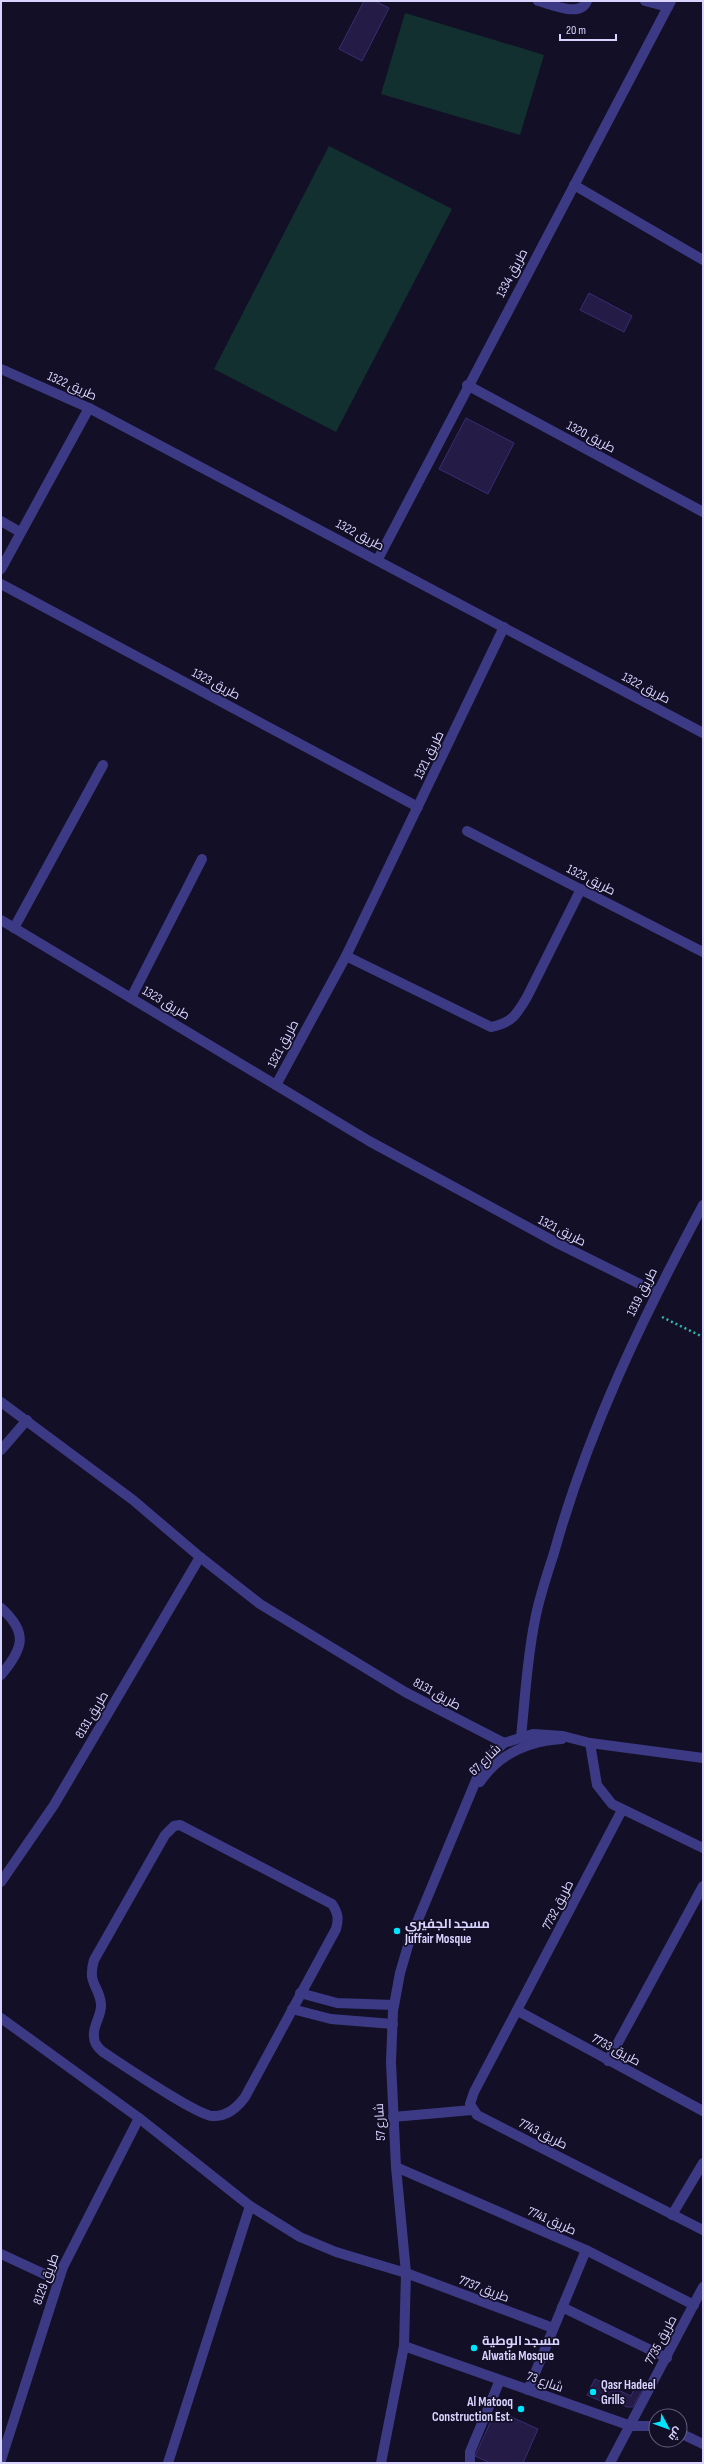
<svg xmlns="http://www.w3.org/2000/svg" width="704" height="2464" font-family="'Sofia Sans Condensed',Cairo,sans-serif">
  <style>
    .grass { fill: #12302f }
    .building { fill: #241b47; stroke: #3b2d73 }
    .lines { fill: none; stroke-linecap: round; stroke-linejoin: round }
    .path { stroke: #2fb8b0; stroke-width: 2.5; stroke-dasharray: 2 3; stroke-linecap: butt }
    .service { stroke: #3d3a85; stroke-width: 10 }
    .minor { stroke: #3d3a85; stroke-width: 10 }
    .poi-dot { fill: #00e5ff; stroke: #130f26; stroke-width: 1.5 }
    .labels { text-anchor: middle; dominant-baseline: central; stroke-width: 3.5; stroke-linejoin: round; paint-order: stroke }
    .street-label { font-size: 13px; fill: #d9d4ff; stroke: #130f26 }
    .poi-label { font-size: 13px; font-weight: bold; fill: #d9d4ff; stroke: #130f26; text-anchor: start }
  </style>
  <rect width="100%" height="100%" fill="#130f26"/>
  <g class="grass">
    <path d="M405 13 544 55 520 135 381 94Z"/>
    <path d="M329 146 452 209 336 432 214 369Z"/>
  </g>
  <g class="building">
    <path d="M364 1H375L389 8 362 61 339 49Z"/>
    <path d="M589 293 632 316 624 332 580 310Z"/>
    <path d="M466 418 514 443 488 494 439 469Z"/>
    <path d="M595 2379 631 2396 635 2387 642 2390 633 2407H627L608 2398 605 2403 587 2395Z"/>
    <path d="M496 2410 538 2429 523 2463H490L475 2456Z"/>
  </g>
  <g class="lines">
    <path class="path" d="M662 1317 703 1337"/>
    <g class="service">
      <path d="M538 1C551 4 580 18 587 1"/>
      <path d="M645 1 668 7"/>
      <path d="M180 1825 332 1904C338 1913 339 1919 336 1929L245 2097C237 2108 227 2117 212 2116 195 2114 123 2065 103 2052 98 2048 94 2044 94 2037 92 2026 102 2016 101 2004 99 1985 87 1984 94 1960L165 1835 174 1826Z"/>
      <path d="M300 1993 337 2003 394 2005"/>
      <path d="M292 2009 331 2019 393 2024"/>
      <path d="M1 2254 57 2280"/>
    </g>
    <g class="minor">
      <path d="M574 185 703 260"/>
      <path d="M1 369 89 408 703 733"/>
      <path d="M467 385 703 512"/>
      <path d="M1 521 20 532"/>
      <path d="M378 559 671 1"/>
      <path d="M1 569 89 408"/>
      <path d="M1 584 418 807"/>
      <path d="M467 831 703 952"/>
      <path d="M1 920 369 1141 559 1244 656 1292"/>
      <path d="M14 928 103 765"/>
      <path d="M346 956 491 1027C512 1023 517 1014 527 997L581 889"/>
      <path d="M131 998 202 859"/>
      <path d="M276 1085 346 956 504 627"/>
      <path d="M1 1402 133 1500 200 1557 260 1604 405 1692 504 1743"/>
      <path d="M1 1450 27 1420"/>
      <path d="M1 1608C29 1633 23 1649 1 1675"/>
      <path d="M521 1737C525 1699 527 1658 535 1620 539 1598 547 1575 554 1553 588 1430 643 1317 703 1205"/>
      <path d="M590 1743 597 1785 612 1804 703 1848"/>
      <path d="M480 1782C499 1754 529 1741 562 1739"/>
      <path d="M622 1810 474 2092 470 2104 477 2115 703 2230"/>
      <path d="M1 1882 54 1805 200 1557"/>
      <path d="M518 2011 703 2111"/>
      <path d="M1 2018 139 2118 250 2206 300 2237 336 2252 406 2273 553 2328"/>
      <path d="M608 2061 703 1886"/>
      <path d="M393 2117 472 2110"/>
      <path d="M396 2167 586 2250 694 2305"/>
      <path d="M672 2215 703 2163"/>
      <path d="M562 2307 667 2358"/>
      <path d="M404 2346 631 2426H656"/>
      <path d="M528 2390 586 2250"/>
      <path d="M680 2433 703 2444"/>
      <path d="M1 2460 63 2267 139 2118"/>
      <path d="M168 2463 250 2206"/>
      <path d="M381 2463 404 2346 406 2273 396 2167 391 2062 393 2011 400 1973 410 1939 477 1778 493 1753 504 1743 533 1734 563 1736 590 1743 703 1758"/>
      <path d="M470 2463V2452L500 2380"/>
      <path d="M610 2463 703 2287"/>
    </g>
  </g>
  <g class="poi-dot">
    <circle cx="397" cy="1931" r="4"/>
    <circle cx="474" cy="2348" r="4"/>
    <circle cx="593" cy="2392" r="4"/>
    <circle cx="521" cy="2409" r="4"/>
  </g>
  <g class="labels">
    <g class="street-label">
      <text transform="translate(512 273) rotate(-62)">طريق 1334</text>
      <text transform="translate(72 386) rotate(24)">طريق 1322</text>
      <text transform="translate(591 437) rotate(28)">طريق 1320</text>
      <text transform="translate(360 535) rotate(28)">طريق 1322</text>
      <text transform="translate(216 684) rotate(28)">طريق 1323</text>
      <text transform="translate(646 688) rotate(28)">طريق 1322</text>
      <text transform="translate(429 755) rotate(-64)">طريق 1321</text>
      <text transform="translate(591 880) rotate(27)">طريق 1323</text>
      <text transform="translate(166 1003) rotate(31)">طريق 1323</text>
      <text transform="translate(283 1044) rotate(-62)">طريق 1321</text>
      <text transform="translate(562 1231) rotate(27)">طريق 1321</text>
      <text transform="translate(642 1292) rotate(-63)">طريق 1319</text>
      <text transform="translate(437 1694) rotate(29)">طريق 8131</text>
      <text transform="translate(92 1715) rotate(-59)">طريق 8131</text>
      <text transform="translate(485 1760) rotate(-44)">شارع 67</text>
      <text transform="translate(558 1905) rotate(-63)">طريق 7732</text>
      <text transform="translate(616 2050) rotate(28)">طريق 7733</text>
      <text transform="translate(380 2122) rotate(-93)">شارع 57</text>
      <text transform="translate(543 2134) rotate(27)">طريق 7743</text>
      <text transform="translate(552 2221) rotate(24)">طريق 7741</text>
      <text transform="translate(46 2279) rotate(-70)">طريق 8129</text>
      <text transform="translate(484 2289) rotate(21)">طريق 7737</text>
      <text transform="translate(661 2340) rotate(-62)">طريق 7735</text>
      <text transform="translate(545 2382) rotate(20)">شارع 73</text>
    </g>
    <g class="poi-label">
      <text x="405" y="1924">مسجد الجفيري<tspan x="405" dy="15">Juffair Mosque</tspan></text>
      <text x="482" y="2341">مسجد الوطية<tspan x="482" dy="15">Alwatia Mosque</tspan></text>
      <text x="601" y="2385">Qasr Hadeel<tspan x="601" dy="15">Grills</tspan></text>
      <text x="513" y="2402" text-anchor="end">Al Matooq<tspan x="513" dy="15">Construction Est.</tspan></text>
    </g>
  </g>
  <rect width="704" height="2464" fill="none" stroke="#d9d4ff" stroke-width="4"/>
  <g transform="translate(668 2428) rotate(131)"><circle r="19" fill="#130f26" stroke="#625e7d"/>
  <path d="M0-3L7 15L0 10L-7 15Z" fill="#00e5ff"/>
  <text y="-6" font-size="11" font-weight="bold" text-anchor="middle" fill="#d9d4ff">ش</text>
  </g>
  <path d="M560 34v6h56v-6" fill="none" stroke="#d9d4ff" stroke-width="2"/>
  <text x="566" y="34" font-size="12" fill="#d9d4ff" stroke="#130f26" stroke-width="3" paint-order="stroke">20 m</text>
</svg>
